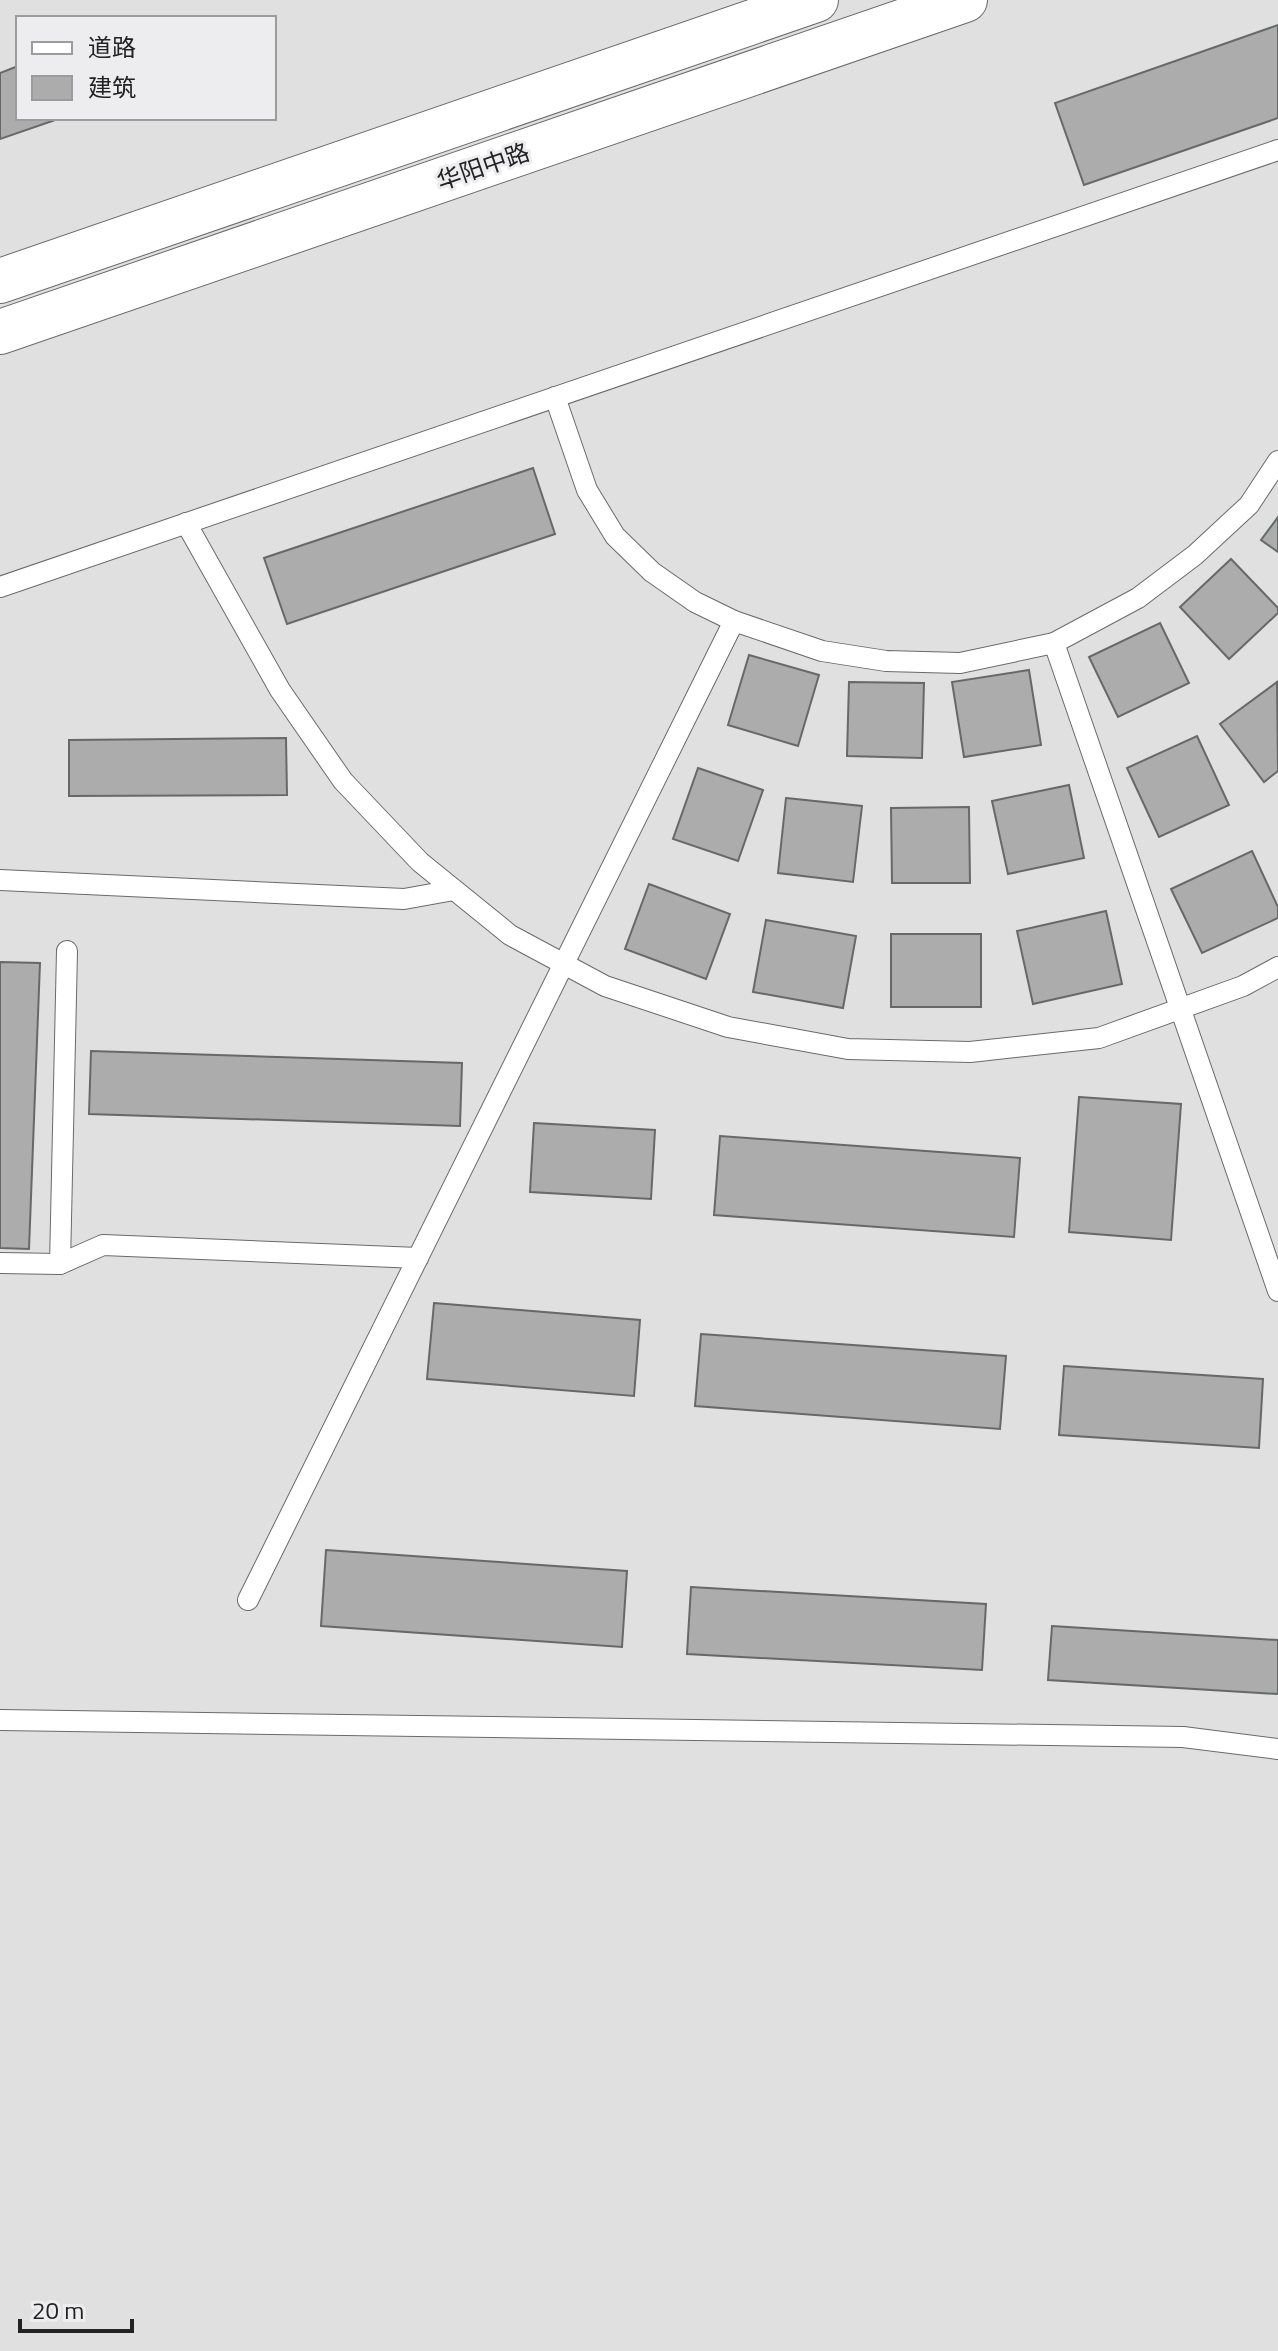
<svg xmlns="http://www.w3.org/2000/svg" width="1278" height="2351" font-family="'Titillium Web','Noto Sans SC',sans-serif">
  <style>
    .building { fill: #acacad; stroke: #676869; stroke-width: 2 }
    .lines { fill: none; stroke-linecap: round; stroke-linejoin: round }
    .service-casing { stroke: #696a6b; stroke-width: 22 }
    .secondary-casing { stroke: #696a6b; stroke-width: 46 }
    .service { stroke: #fff; stroke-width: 20 }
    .secondary { stroke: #fff; stroke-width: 44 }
    .labels { text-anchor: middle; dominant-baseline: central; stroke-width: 6; stroke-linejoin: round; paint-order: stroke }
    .street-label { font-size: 24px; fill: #222223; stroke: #ededef }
  </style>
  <rect width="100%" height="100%" fill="#e0e0e1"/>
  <g class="building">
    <path d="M1278 25V118L1084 185 1055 103Z"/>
    <path d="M18 66V118H61L0 139V73Z"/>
    <path d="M533 468 555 534 287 624 264 558Z"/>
    <path d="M1278 517V552L1261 540Z"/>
    <path d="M1231 559 1278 608V613L1229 659 1180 607Z"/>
    <path d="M1160 623 1189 683 1118 717 1089 657Z"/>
    <path d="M749 655 819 675 798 746 728 725Z"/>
    <path d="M1029 670 1041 745 964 757 952 682Z"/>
    <path d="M849 682 924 683 922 758 847 756Z"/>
    <path d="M1277 682 1278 771 1264 782 1220 724Z"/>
    <path d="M1197 736 1229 805 1159 837 1127 768Z"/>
    <path d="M286 738 287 795 69 796V740Z"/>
    <path d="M698 768 763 790 738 861 673 839Z"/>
    <path d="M1069 785 1084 858 1008 874 992 801Z"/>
    <path d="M786 798 862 806 853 882 778 873Z"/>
    <path d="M969 807 970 883H892L891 808Z"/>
    <path d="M1252 851 1278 907V918L1202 953 1171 889Z"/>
    <path d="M649 884 730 914 706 979 625 949Z"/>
    <path d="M1106 911 1122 984 1033 1004 1017 931Z"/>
    <path d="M766 920 856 936 843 1008 753 992Z"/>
    <rect x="891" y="934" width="90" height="73"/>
    <path d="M0 962 40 963 29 1249 0 1248Z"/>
    <path d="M91 1051 462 1063 460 1126 89 1114Z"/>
    <path d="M1079 1097 1181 1104 1171 1240 1069 1232Z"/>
    <path d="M534 1123 655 1130 651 1199 530 1192Z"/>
    <path d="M720 1136 1020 1158 1014 1237 714 1215Z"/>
    <path d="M434 1303 640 1320 634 1396 427 1379Z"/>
    <path d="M701 1334 1006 1356 1000 1429 695 1406Z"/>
    <path d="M1064 1366 1263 1379 1259 1448 1059 1435Z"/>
    <path d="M326 1550 627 1571 622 1647 321 1626Z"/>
    <path d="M691 1587 986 1604 982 1670 687 1654Z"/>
    <path d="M1052 1626 1278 1640V1694L1048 1680Z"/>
  </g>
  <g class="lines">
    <g class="service-casing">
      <g id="service">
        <path d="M555 397 587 490 615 536 652 572 695 602 734 621 822 651 886 661 960 663 1054 643 1138 598 1195 555 1249 505 1278 461"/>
        <path d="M186 523 280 690 343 781 420 862 510 935 605 986 728 1027 848 1049 970 1052 1099 1038 1243 986 1278 967"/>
        <path d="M0 587 1278 150"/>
        <path d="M1054 643 1278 1291"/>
        <path d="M0 880 404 899 454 890"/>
        <path d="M0 1263 60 1264 103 1245 418 1258"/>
        <path d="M60 1264 67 951"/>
        <path d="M248 1600 734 621"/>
        <path d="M0 1720 1183 1737 1278 1749"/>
      </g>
    </g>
    <g class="secondary-casing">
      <g id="secondary">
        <path d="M0 281 816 0"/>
        <path d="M0 332 965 0"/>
      </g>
    </g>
    <use href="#service" class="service"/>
    <use href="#secondary" class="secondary"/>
  </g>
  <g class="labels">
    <g class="street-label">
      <text transform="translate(483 166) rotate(-19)">华阳中路</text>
    </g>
  </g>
  <rect x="16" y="16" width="260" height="104" fill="#ededef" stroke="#9c9c9d" stroke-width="2"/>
  <rect x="32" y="42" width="40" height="12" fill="#ffffff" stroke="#9c9c9d" stroke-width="2"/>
  <text x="88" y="56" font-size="24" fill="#222223">道路</text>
  <rect x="32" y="76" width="40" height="24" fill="#acacad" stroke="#9c9c9d" stroke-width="2"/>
  <text x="88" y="96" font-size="24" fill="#222223">建筑</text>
  <path d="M20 2319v12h112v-12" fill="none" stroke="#222223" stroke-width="4"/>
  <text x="32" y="2319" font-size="24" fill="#222223" stroke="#ededef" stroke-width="6" paint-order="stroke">20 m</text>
</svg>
